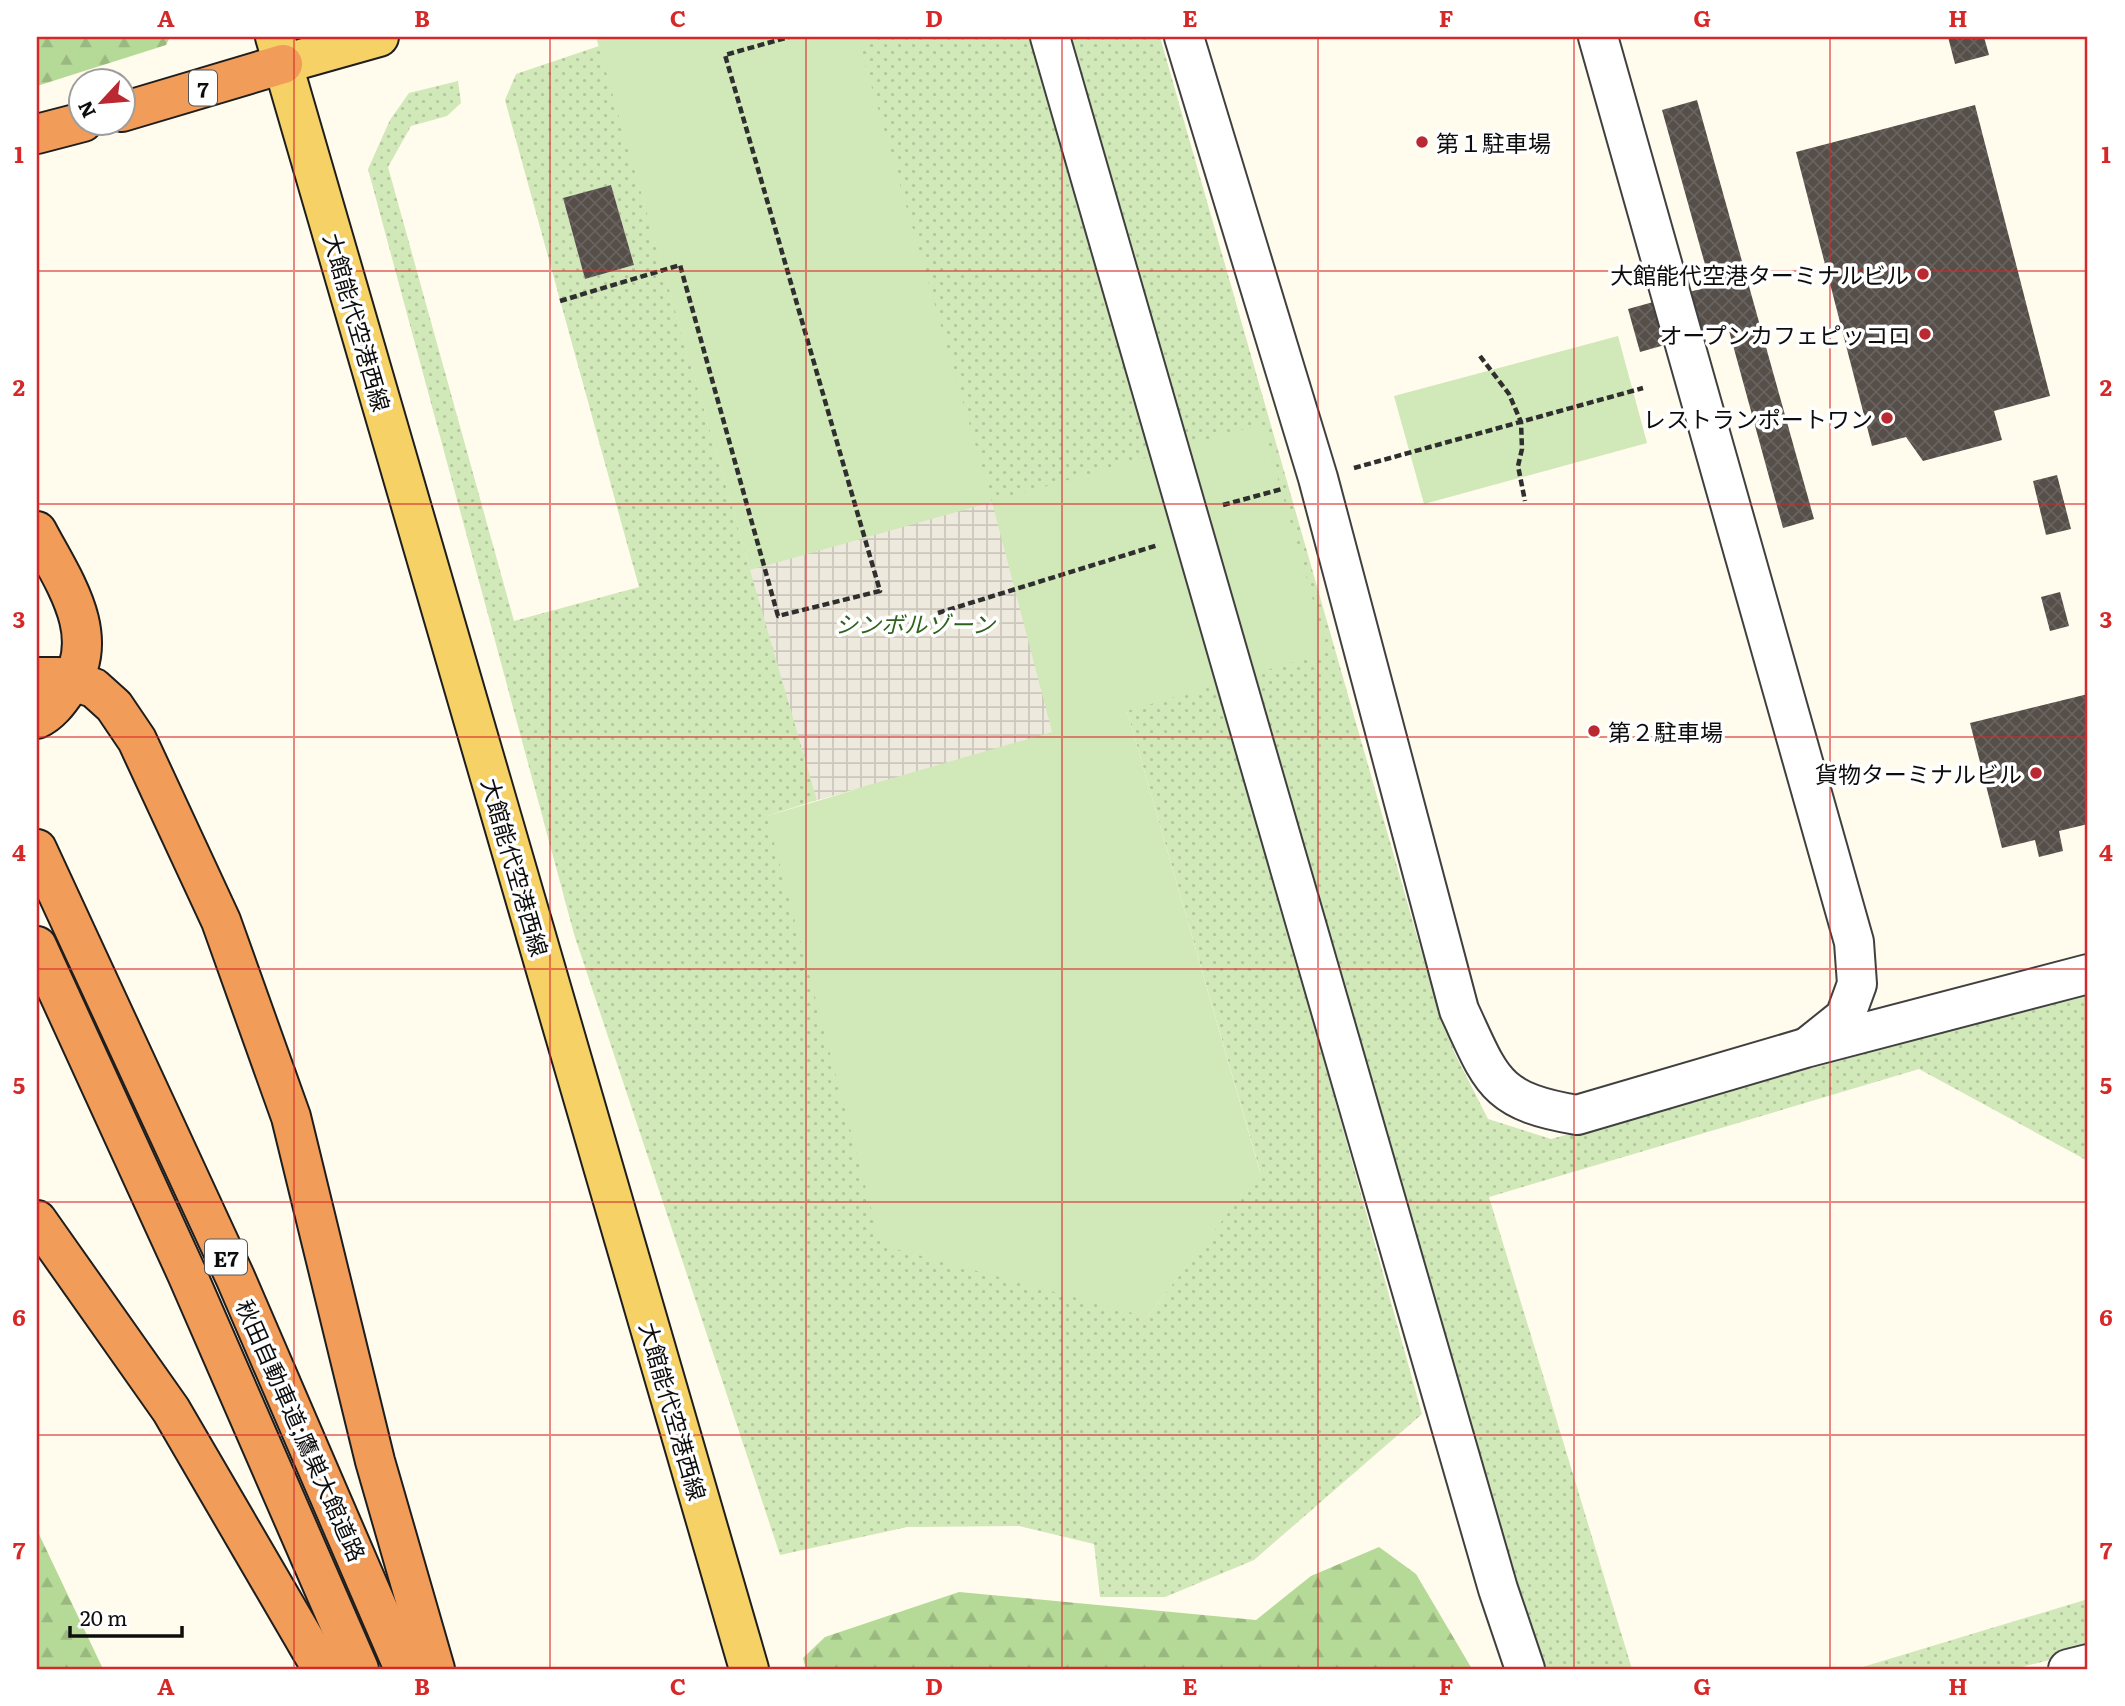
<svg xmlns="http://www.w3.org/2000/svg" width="2125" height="1706" font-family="Literata,'Noto Sans JP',serif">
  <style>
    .grass { fill: url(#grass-dots); fill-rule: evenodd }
    .forest { fill: url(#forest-firs) }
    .park { fill: #d1e8b8 }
    .plaza { fill: url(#plaza-grid) }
    .building { fill: url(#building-cross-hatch) }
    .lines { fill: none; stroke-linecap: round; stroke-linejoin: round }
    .minor-casing { stroke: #404040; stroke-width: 42 }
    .major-casing { stroke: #1e1e1e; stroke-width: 42 }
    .highway-casing { stroke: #1e1e1e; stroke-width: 42 }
    .path { stroke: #2f2f2f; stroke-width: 4.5; stroke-dasharray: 7 3.5; stroke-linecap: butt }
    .minor { stroke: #fff; stroke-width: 38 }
    .major { stroke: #f6d166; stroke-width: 38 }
    .highway { stroke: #f19c58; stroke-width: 38 }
    .grid { fill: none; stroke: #d62828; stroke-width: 2; stroke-opacity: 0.55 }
    .poi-dot { fill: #ba2831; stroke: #fff; stroke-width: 2.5 }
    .labels { text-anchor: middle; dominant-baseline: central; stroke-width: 7; stroke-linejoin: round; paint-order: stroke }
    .shield { fill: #fff; stroke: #565656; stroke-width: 2 }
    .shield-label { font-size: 21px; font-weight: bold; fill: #0d0d0d }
    .poi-label { font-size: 23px; fill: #0d0d0d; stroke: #fff; text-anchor: end }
    .street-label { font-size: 23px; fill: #0d0d0d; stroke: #fff }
    .park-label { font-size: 23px; font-style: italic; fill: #2e631e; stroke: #fff }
    .neatline { fill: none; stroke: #d62828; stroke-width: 2.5 }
    .grid-label { font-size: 23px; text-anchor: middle; font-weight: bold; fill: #d62828 }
  </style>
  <defs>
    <pattern id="grass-dots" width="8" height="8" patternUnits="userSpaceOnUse" patternTransform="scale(1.75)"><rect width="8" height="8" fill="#d1e8b8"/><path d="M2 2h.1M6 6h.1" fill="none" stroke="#b2c69d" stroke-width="1.8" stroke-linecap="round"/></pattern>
    <pattern id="forest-firs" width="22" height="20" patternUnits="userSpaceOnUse" patternTransform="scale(1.75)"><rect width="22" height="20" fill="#b5d997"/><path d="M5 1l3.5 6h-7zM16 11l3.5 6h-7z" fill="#9ab981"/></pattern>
    <pattern id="plaza-grid" width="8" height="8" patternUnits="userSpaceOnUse" patternTransform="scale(1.75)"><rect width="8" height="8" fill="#eee9dd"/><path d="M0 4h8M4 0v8" fill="none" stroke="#cbc7bc"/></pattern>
    <pattern id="building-cross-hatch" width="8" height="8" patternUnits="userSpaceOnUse" patternTransform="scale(1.75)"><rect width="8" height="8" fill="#554e49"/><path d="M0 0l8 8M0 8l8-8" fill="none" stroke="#68635f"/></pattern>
  </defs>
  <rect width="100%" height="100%" fill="#fffbed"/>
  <g class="grass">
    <path d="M843 37H1040L1422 1414 1254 1560 1165 1597H1100L1094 1544 1019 1526 907 1527 780 1555 574 934 368 169 390 120 409 93 458 81 461 103 447 116 411 126 388 167 514 621 639 587 505 100 516 74 599 46 817 800 767 816 1147 1317 1260 1171 1127 711 1052 732ZM611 185 634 265 585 279 563 199Z"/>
    <path d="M1060 37H1160L1424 961 1455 1054 1488 1119 1551 1139 2088 993V1161L1919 1069 1489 1197 1632 1669H1541Z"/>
    <path d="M2088 1599V1650L2014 1669H1856Z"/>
  </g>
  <g class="forest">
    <path d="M37 37H170L166 45 37 86Z"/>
    <path d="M37 1530 103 1669H37Z"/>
    <path d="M1379 1547 1416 1574 1472 1669H806L803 1658 825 1637 959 1592 1256 1620 1311 1576Z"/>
  </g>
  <g class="park">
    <path d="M596 37H880L859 43 992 502 1262 424 1328 652 1127 711 1260 1172 1147 1317 881 1245 767 816 861 788 817 800Z"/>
    <path d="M1618 336 1647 443 1424 504 1394 396Z"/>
  </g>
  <path class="plaza" d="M992 502 1052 732 817 800 750 570Z"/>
  <g class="building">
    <path d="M1948 37H1984L1989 55 1955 64Z"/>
    <path d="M1697 100 1814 519 1783 528 1728 327 1640 352 1628 309 1711 286 1662 110Z"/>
    <path d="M1975 105 2050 396 1994 411 2002 440 1923 461 1906 437 1872 446 1796 152Z"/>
    <path d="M611 185 634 265 585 279 563 198Z"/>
    <path d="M2057 475 2071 529 2046 535 2033 481Z"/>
    <path d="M2060 592 2069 626 2050 631 2041 597Z"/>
    <path d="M2088 694V824L2059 831 2063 851 2039 857 2035 840 2002 848 1970 723Z"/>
  </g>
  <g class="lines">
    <g class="minor-casing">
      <g id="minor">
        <path d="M1050 37 1498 1589 1525 1669"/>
        <path d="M1184 37 1318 478 1459 1010C1492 1081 1494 1101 1577 1115L1805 1048 2088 974"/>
        <path d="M1598 37 1854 942 1857 984 1845 1017 1810 1045"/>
        <path d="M2068 1669 2088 1664"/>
      </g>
    </g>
    <g class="major-casing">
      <g id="major">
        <path d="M275 37 749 1669"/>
        <path d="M283 64 379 37"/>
      </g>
    </g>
    <g class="highway-casing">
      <g id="highway">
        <path d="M122 112 283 64"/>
        <path d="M37 134 83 122"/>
        <path d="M37 531C62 579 105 636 67 689 59 701 50 713 37 719"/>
        <path d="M37 677H59L94 688 114 706 137 740 221 921 291 1117 375 1461 435 1669"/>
        <path d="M37 849 235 1277 404 1669"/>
        <path d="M37 946 187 1274 359 1669"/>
        <path d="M37 1220 171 1410 322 1669"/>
      </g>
    </g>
    <g class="path">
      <path d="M560 301 680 265 778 616 880 591 725 55 789 37"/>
      <path d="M1480 356 1509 394 1521 422 1522 449 1518 466 1525 501"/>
      <path d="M1354 468 1643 388"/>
      <path d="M1223 505 1282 489"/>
      <path d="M938 613 1158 545"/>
    </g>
    <use href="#minor" class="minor"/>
    <use href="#major" class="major"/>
    <use href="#highway" class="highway"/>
  </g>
  <path class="grid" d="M294 37V1669M550 37V1669M806 37V1669M1062 37V1669M1318 37V1669M1574 37V1669M1830 37V1669M37 271H2088M37 504H2088M37 737H2088M37 969H2088M37 1202H2088M37 1435H2088"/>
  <g class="poi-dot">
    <circle cx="1422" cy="142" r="7"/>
    <circle cx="1923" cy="274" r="7"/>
    <circle cx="1925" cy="334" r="7"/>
    <circle cx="1887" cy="418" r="7"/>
    <circle cx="1594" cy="731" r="7"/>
    <circle cx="2036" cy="773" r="7"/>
  </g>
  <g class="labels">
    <g class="shield">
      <rect x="189" y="70.5" width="28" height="35" rx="5"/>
      <rect x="205" y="1239.5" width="42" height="35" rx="5"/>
    </g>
    <g class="shield-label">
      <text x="203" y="88">7</text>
      <text x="226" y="1257">E7</text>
    </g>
    <g class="poi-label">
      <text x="1436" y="142" text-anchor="start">第１駐車場</text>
      <text x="1909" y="274">大館能代空港ターミナルビル</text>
      <text x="1911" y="334">オープンカフェピッコロ</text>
      <text x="1873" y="418">レストランポートワン</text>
      <text x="1608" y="731" text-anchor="start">第２駐車場</text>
      <text x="2022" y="773">貨物ターミナルビル</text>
    </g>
    <g class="street-label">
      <text transform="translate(358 322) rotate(74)">大館能代空港西線</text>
      <text transform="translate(516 867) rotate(74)">大館能代空港西線</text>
      <text transform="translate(674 1411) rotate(74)">大館能代空港西線</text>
      <text transform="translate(302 1430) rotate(66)">秋田自動車道;鷹巣大館道路</text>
    </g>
    <g class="park-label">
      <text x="915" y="623">シンボルゾーン</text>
    </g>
  </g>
  <rect width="2125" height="1706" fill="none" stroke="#ffffff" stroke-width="77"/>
  <g transform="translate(102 102) rotate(244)"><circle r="33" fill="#ffffff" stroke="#9e9e9e" stroke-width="2"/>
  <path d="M0-5L12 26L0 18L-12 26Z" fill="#ba2831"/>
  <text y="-10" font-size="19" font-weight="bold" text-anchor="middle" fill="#0d0d0d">N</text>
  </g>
  <path d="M70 1626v10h112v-10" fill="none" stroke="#0d0d0d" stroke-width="3.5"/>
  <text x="80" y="1626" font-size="21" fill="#0d0d0d" stroke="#ffffff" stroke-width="5" paint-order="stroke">20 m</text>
  <rect x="38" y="38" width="2048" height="1630" class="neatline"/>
  <g class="grid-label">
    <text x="166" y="27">A</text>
    <text x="422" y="27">B</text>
    <text x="678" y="27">C</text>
    <text x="934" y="27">D</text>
    <text x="1190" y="27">E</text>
    <text x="1446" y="27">F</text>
    <text x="1702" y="27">G</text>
    <text x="1958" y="27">H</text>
    <text x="19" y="163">1</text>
    <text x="2106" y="163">1</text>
    <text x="19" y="396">2</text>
    <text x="2106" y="396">2</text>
    <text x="19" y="628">3</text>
    <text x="2106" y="628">3</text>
    <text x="19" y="861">4</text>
    <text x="2106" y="861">4</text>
    <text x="19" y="1094">5</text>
    <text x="2106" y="1094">5</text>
    <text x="19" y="1326">6</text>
    <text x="2106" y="1326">6</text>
    <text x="19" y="1559">7</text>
    <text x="2106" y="1559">7</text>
    <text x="166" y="1695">A</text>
    <text x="422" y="1695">B</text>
    <text x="678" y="1695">C</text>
    <text x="934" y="1695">D</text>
    <text x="1190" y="1695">E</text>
    <text x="1446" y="1695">F</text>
    <text x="1702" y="1695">G</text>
    <text x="1958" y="1695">H</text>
  </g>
</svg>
